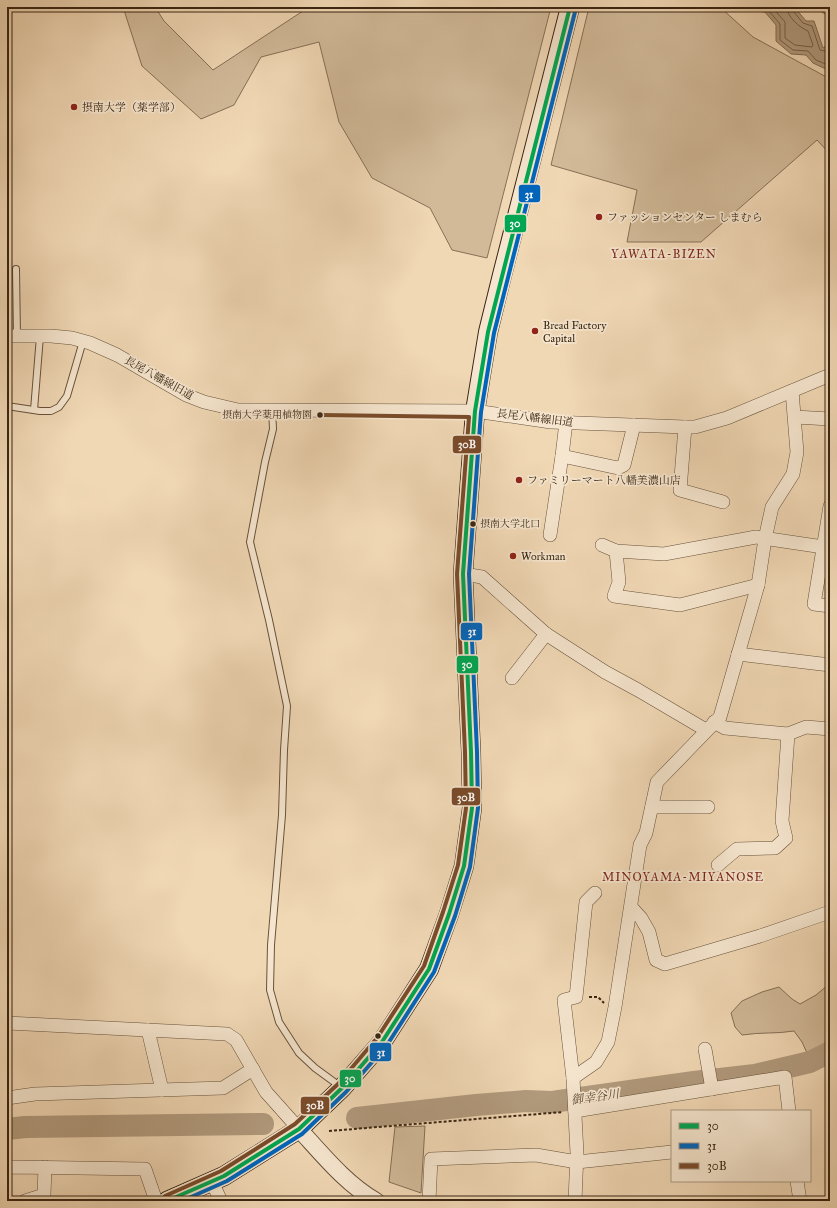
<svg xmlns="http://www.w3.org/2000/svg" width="837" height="1208" font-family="'IM FELL Great Primer','Noto Serif JP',serif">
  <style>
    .green { fill: #d2ba99; stroke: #867056 }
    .water { fill: #b29b7e; stroke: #826c53 }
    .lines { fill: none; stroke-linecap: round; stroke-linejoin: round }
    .shore { stroke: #766048; stroke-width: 1 }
    .river { stroke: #b29b7e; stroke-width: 22 }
    .service-casing { stroke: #67523b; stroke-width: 8 }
    .minor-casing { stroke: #67523b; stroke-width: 14 }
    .tertiary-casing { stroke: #67523b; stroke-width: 18 }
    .secondary-casing { stroke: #392512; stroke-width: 20 }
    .path { stroke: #392512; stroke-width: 2; stroke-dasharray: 3 2; stroke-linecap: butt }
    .service { stroke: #f6e6cf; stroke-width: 6 }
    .minor { stroke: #f6e6cf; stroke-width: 13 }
    .tertiary { stroke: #f6e6cf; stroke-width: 16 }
    .secondary { stroke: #f6e6cf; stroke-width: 18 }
    .bus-1-casing { stroke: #f6e6cf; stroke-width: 7 }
    .bus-2-casing { stroke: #f6e6cf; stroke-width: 7 }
    .bus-3-casing { stroke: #f6e6cf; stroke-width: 7 }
    .bus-1 { stroke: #00a651; stroke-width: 4 }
    .bus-2 { stroke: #0065bd; stroke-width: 4 }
    .bus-3 { stroke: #7a4b2a; stroke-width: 4 }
    .poi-dot { fill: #8f2418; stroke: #f6e6cf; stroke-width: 1.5 }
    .bus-dot { fill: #392512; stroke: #f6e6cf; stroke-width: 1.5 }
    .labels { text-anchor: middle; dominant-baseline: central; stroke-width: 3.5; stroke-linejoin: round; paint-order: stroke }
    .bus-label { font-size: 10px; fill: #392512; stroke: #f6e6cf; text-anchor: end }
    .poi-label { font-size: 11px; fill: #392512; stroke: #f6e6cf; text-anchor: start }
    .street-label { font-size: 11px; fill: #392512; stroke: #f6e6cf }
    .neighbourhood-label { font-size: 12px; letter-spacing: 1px; fill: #7a1f14; stroke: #f6e6cf }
    .water-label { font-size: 12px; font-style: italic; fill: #5d4832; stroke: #f6e6cf }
    .line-badge { stroke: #f6e6cf; stroke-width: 1.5 }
    .badge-label { font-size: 11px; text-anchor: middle; font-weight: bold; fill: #fff }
  </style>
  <rect width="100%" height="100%" fill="#f1d8b5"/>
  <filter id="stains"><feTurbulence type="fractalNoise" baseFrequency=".005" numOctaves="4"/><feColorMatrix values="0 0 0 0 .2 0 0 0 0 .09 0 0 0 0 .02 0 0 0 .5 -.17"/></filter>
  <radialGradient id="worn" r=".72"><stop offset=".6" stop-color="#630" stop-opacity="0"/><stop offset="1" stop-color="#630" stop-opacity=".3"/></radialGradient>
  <g class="green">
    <path d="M123 7H155L164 21 213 70 309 7H551L487 258 452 250 430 208 372 178 339 122 319 42 261 57 234 105 201 119 142 66Z"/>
    <path d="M589 7H720L753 37 830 79V154L817 140 701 242H627L637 190 551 165Z"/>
    <path d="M814 7H830V17Z"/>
    <path d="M828 985H830V1050L807 1053 802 1042 794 1031C777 1034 760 1032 742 1035L735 1027 731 1013 742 1001 762 992 779 987 792 999 800 1004 816 995Z"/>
    <path d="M425 1126 421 1193 389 1182 395 1127Z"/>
  </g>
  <path class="water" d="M743 7H786L796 9 806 21H814L823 48 830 43V71L813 63 806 55 791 54 776 41V25L765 12 745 10Z"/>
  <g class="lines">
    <g class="shore">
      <path d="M754 7 765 8 768 10 780 24V40L793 50 808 51 816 60 830 66"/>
      <path d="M772 7 785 22V38L795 45 812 47 813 45 808 31C799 27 787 17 787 7"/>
      <path d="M792 7 793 11 803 23 812 26 820 50 825 51 830 48"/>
    </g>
    <g class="river">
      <path d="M357 1118 476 1105 526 1101 552 1102 694 1082 755 1075 810 1062 830 1052"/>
      <path d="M7 1129 25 1127 263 1124"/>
    </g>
    <g class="service-casing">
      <g id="service">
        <path d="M16 269 17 336"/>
        <path d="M7 406 40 411H51L59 407 67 396 83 341"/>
        <path d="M272 409 273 429 265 462 250 542 269 620 287 706 284 750 282 815 271 945 270 990 279 1022 299 1053 315 1068 341 1087"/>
        <path d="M34 410 40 336"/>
      </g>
    </g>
    <g class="minor-casing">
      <g id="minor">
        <path d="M7 336H51L72 338 90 343 117 355 186 395 204 402 238 410 475 411 551 422 685 427H695L727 418 830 375"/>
        <path d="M795 417 830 419"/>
        <path d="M685 427 680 490 723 502"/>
        <path d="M562 456 618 468 624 465 634 425"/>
        <path d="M830 506 814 604 830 606"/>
        <path d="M550 535 562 456 566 422"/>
        <path d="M602 545 616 551 664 554 756 537 830 548"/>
        <path d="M616 551 619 582 614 596 680 605 758 585"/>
        <path d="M463 574 482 577 546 634 605 672 638 690 706 730"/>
        <path d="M738 654 830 665"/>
        <path d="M512 678 546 634"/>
        <path d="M714 722 725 728 788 734 806 727 830 729"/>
        <path d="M652 807H708"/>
        <path d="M718 865 737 849 775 848 786 838 782 821 788 734"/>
        <path d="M631 907 641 918 649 932 656 960 665 964 760 936 830 912"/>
        <path d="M7 1023 227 1034 236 1040 266 1092 299 1129"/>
        <path d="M148 1030 162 1090"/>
        <path d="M705 1049 712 1089"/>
        <path d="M573 1078 564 1000 576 997 586 902 595 893"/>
        <path d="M7 1098 35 1094 223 1088 253 1069"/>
        <path d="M575 1111 785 1077 789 1111"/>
        <path d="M7 1168 13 1167 145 1169 156 1201"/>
        <path d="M797 1181 800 1201"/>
        <path d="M212 1182 221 1201"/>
        <path d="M25 1201 44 1195 45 1167"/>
        <path d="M429 1201 431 1159 536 1155 577 1162 672 1152"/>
        <path d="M575 1201 577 1153 573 1078 596 1062 608 1042 615 1007 640 845 646 833 657 782 720 717 758 585 765 539 772 507 793 474 797 452 792 391"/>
      </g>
    </g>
    <g class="tertiary-casing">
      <path id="tertiary" d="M299 1129C322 1154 346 1184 376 1201"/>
    </g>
    <g class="secondary-casing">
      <path id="secondary" d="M167 1201 224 1176 299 1129 342 1088 382 1042 429 969 449 914 464 866 472 808 471 752 463 574 475 411 488 332 502 275 570 7"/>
    </g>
    <g class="path">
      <path d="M589 997H598L604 1003"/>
      <path d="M329 1131 563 1112"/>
    </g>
    <use href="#service" class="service"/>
    <use href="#minor" class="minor"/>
    <use href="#tertiary" class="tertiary"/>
    <use href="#secondary" class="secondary"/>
    <g class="bus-1-casing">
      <path id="bus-1" d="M167 1201 224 1176 299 1129 342 1088 382 1042 429 969 449 914 464 866 472 808 471 752 463 574 475 411 488 332 570 7"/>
    </g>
    <g class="bus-2-casing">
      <path id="bus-2" d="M182 1201 227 1181 302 1134 346 1092 387 1045 434 972 455 916 470 867 478 808 477 752 469 574 481 412 494 333 576 8"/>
    </g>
    <g class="bus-3-casing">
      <path id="bus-3" d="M165 1196 221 1171 295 1124 338 1084 377 1038 424 966 443 912 458 865 466 808 465 752 457 574 469 417 320 415"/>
    </g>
    <use href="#bus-1" class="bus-1"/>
    <use href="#bus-2" class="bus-2"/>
    <use href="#bus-3" class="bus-3"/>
  </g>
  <g class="poi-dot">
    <circle cx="74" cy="107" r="4"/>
    <circle cx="599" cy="217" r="4"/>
    <circle cx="535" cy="331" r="4"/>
    <circle cx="519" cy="480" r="4"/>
    <circle cx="513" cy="556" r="4"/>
  </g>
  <g class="bus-dot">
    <circle cx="320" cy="415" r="3.5"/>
    <circle cx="473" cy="524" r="3.5"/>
    <circle cx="378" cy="1036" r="3.5"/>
  </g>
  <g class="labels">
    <g class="bus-label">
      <text x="312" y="415">摂南大学薬用植物園</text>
      <text x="480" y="524" text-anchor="start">摂南大学北口</text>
    </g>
    <g class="poi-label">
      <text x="82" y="107">摂南大学（薬学部）</text>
      <text x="607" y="217">ファッションセンター しまむら</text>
      <text x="543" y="325">Bread Factory<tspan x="543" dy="13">Capital</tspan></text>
      <text x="527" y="480">ファミリーマート八幡美濃山店</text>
      <text x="521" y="556">Workman</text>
    </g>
    <g class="street-label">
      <text transform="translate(159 378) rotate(29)">長尾八幡線旧道</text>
      <text transform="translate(535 418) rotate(7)">長尾八幡線旧道</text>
    </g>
    <g class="neighbourhood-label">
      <text x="664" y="254">YAWATA-BIZEN</text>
      <text x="683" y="877">MINOYAMA-MIYANOSE</text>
    </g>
    <g class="water-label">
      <text transform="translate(595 1097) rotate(-8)">御幸谷川</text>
    </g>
  </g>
  <g class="line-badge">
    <rect x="518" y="184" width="23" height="19" rx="4" fill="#0065bd"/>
    <rect x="504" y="214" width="23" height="19" rx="4" fill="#00a651"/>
    <rect x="452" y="435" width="30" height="19" rx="4" fill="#7a4b2a"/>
    <rect x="460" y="622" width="23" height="19" rx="4" fill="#0065bd"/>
    <rect x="456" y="655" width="23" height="19" rx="4" fill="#00a651"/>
    <rect x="451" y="787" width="30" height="19" rx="4" fill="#7a4b2a"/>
    <rect x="369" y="1042" width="23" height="20" rx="4" fill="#0065bd"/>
    <rect x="339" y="1069" width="23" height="19" rx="4" fill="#00a651"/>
    <rect x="300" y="1096" width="30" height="19" rx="4" fill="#7a4b2a"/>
  </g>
  <g class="badge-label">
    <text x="529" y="198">31</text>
    <text x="515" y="227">30</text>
    <text x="467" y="448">30B</text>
    <text x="472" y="635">31</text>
    <text x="467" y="668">30</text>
    <text x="466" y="801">30B</text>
    <text x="381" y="1056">31</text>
    <text x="350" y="1082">30</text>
    <text x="315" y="1109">30B</text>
  </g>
  <rect width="837" height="1208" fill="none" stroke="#f1d8b5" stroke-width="24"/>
  <rect x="8" y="8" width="821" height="1192" fill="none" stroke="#392512" stroke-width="2"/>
  <rect x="12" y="12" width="813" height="1184" fill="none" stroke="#392512"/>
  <rect x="671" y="1110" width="140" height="72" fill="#f6e6cf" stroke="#aa9983"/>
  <rect x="679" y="1123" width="20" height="6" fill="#00a651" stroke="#aa9983"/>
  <text x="707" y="1130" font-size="12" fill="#392512">30</text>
  <rect x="679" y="1143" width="20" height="6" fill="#0065bd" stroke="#aa9983"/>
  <text x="707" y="1150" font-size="12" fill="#392512">31</text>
  <rect x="679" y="1163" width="20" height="6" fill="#7a4b2a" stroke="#aa9983"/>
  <text x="707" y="1170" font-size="12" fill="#392512">30B</text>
  <rect width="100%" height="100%" filter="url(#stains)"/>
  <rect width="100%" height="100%" fill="url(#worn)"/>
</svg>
